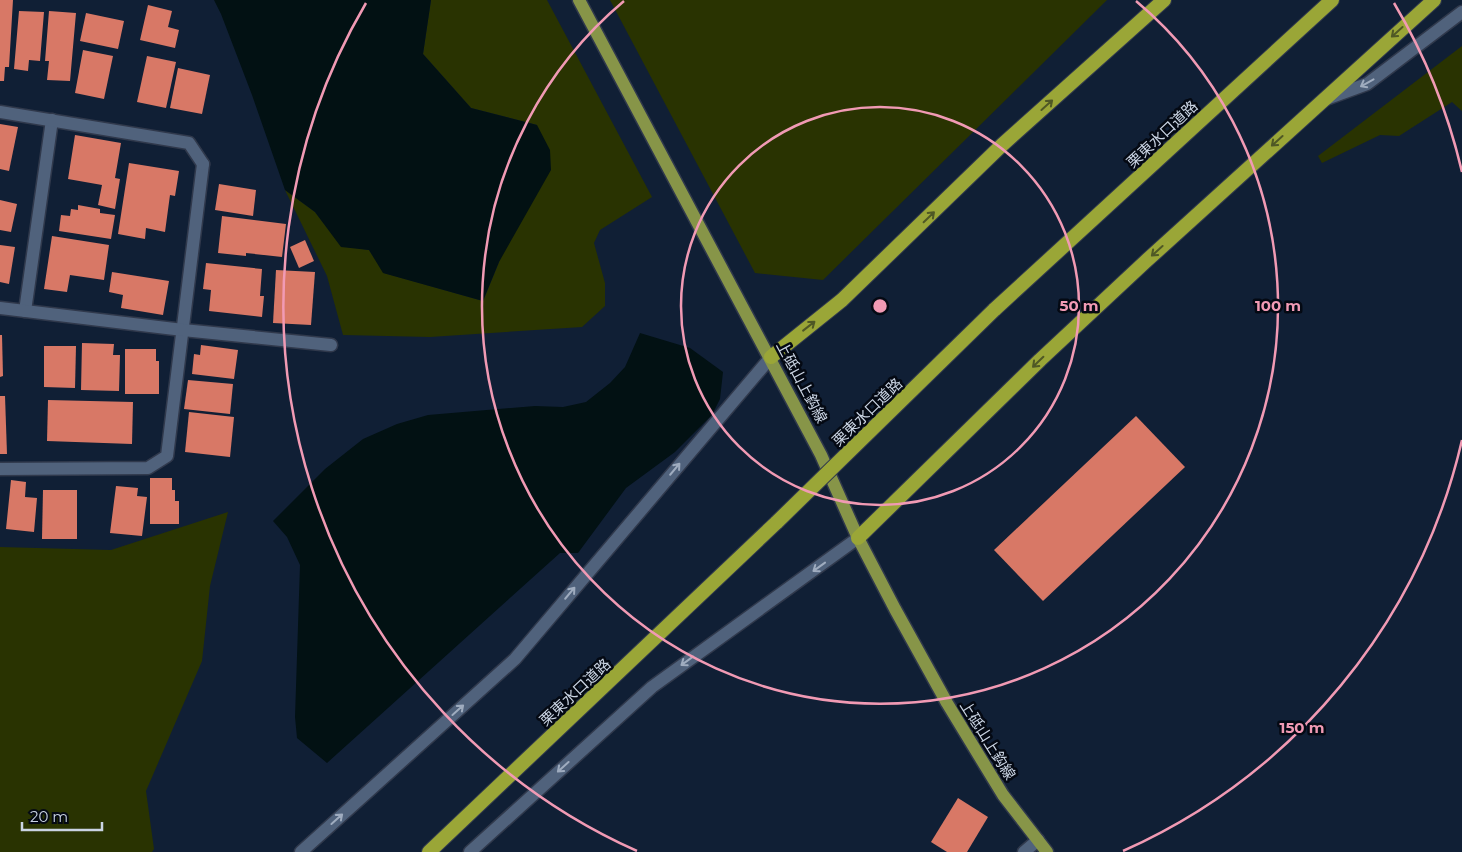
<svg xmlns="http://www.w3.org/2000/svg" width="1462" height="852" font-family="Montserrat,'Noto Sans JP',sans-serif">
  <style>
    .green { fill: #293301 }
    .water { fill: #021113 }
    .building { fill: #d87866 }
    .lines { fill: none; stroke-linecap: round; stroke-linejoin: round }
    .service-casing { stroke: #30394c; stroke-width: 15 }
    .minor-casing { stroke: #30394c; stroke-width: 15 }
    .primary-casing { stroke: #30394c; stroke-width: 15 }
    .trunk-casing { stroke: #30394c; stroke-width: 16 }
    .service { stroke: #50627c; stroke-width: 12 }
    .minor { stroke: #50627c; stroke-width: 12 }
    .primary { stroke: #879548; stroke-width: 12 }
    .trunk { stroke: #9aa637; stroke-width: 14 }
    .trunk-bridge-casing { stroke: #30394c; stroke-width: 16; stroke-linecap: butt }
    .trunk-bridge { stroke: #9aa637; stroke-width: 14 }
    .oneway { stroke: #4f5825 }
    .oneway2 { stroke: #9facbf }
    .ring { fill: none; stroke: #f19ab4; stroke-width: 2.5 }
    .labels { text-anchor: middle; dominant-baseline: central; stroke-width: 5; stroke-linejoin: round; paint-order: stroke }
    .street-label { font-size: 15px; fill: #cad4e3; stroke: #040913 }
    .centre { fill: #f19ab4; stroke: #040913; stroke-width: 2.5 }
    .ring-label { font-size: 15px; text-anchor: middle; font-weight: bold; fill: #f19ab4; stroke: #040913; stroke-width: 5; stroke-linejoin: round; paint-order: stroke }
  </style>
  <rect width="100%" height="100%" fill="#101f35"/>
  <g class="green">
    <path d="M431 0H547L652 197 600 230 594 243 605 283V306L582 327 430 337 343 335 327 276 285 190 315 212 341 246 369 250 384 273 483 301 499 262 537 125 471 108 423 54Z"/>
    <path d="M610 0H1107L823 280 755 273Z"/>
    <path d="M1462 46V111L1452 102 1399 136 1380 135 1322 163 1318 156Z"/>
    <path d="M228 512 210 586 202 661 146 791 154 849 152 852H0V547L111 550Z"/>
  </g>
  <g class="water">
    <path d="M214 0H431L423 54 471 108 537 125 550 150 551 170 499 262 483 301 383 273 369 250 341 247 315 212 285 190 252 95 221 14Z"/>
    <path d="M640 333 690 348 723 372 720 399 712 415 675 452 626 488 578 553H560L327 763 297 738 295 717 300 565 287 537 273 521 325 469 363 439 397 424 428 415 535 406 563 407 586 402 610 383 625 367Z"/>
  </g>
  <g class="building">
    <path d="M0 0H13L9 67H5L4 81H0Z"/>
    <path d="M148 5 172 11 168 27 179 30 175 48 140 40Z"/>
    <path d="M19 11 44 12 40 61 29 60 28 71 14 69Z"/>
    <path d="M49 11 76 13 70 81 47 80 49 61H45Z"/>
    <path d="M86 13 124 21 118 49 80 41Z"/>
    <path d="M83 50 113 56 104 99 75 93Z"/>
    <path d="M147 56 176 62 166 108 137 102Z"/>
    <path d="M178 68 210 75 202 114 170 108Z"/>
    <path d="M0 124 18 127 9 171 0 169Z"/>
    <path d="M75 135 121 143 115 178 120 179 115 209 98 205 102 185 68 179Z"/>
    <path d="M129 163 179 171 175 196 170 195 165 232 146 228 145 239 118 234Z"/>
    <path d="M219 184 256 190 253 216 215 210Z"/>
    <path d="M0 200 17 204 11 232 0 230Z"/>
    <path d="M78 205 100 209V213L115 215 111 239 59 231 61 215 70 216 71 209 78 210Z"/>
    <path d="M222 216 286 224 282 257 246 253V256L218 253Z"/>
    <path d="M52 236 109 245 104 280 70 275 67 292 44 289Z"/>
    <path d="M305 240 314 261 299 268 290 247Z"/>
    <path d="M0 245 15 247 9 284 0 282Z"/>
    <path d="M206 263 262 269 260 296H264L262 317 209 311 211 290 203 289Z"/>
    <path d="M276 270 315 272 311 325 273 323Z"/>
    <path d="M112 272 169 281 163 315 121 308 123 295 109 292Z"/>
    <path d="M0 335H2L3 376 0 377Z"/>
    <path d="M82 343 114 344 113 355H120L119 391 81 390Z"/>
    <path d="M201 345 238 350 234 379 192 374 194 354 200 355Z"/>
    <path d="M44 346H76L75 388 44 387Z"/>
    <path d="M125 349H156V361H159V394H125Z"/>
    <path d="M188 380 233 384 230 414 184 409Z"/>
    <path d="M0 396H5L7 454H0Z"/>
    <path d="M48 400 133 402 132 444 47 441Z"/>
    <path d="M189 412 234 417 230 457 185 452Z"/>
    <path d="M1136 416 1185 467 1043 601 994 550Z"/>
    <path d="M150 478H172V490H175V501H179V524H150Z"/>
    <path d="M11 480 26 482 25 497 37 498 34 532 6 529Z"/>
    <path d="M116 486 138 488 137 496 147 497 142 536 110 533Z"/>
    <path d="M43 490H77V539H42Z"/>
    <path d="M958 798 988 817 967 852H947L931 842Z"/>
  </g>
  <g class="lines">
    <g class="service-casing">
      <g id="service">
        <path d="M25 311 52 120"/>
        <path d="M0 469 148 468 167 456 203 164"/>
      </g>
    </g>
    <g class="minor-casing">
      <g id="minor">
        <path d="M1326 99 1367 84 1462 12"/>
        <path d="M0 112 189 143 203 164"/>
        <path d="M0 308 183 330 331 345"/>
        <path d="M301 852 515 659 771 357"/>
        <path d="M470 852 652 687 858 538"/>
        <path d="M1024 852 1038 840"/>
      </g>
    </g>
    <g class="primary-casing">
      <path id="primary" d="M579 0 821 455 858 538 895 609 947 703 1003 795 1047 852"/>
    </g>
    <g class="trunk-casing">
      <g id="trunk">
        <path d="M994 310 1332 0"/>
        <path d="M771 357 842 300 1002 145 1164 0"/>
        <path d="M858 538 1040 360 1145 262 1434 0"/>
        <path d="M429 852 777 522"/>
      </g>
    </g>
    <use href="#service" class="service"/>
    <use href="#minor" class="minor"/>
    <use href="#primary" class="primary"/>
    <use href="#trunk" class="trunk"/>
    <g class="trunk-bridge-casing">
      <path id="trunk-bridge" d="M777 522 994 310"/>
    </g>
    <use href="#trunk-bridge" class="trunk-bridge"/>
  </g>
  <defs><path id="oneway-shaft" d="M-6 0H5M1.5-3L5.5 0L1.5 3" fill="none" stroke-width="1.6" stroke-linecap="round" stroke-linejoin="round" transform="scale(1.25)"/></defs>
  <g class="oneway">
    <use href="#oneway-shaft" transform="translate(1397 32) rotate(138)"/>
    <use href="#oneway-shaft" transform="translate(1047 105) rotate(-42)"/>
    <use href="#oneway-shaft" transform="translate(1277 141) rotate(138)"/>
    <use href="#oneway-shaft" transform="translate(929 217) rotate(-44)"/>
    <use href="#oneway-shaft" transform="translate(1157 251) rotate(138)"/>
    <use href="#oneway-shaft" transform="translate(809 326) rotate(-38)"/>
    <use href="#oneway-shaft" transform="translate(1038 362) rotate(136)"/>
  </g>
  <g class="oneway2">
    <use href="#oneway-shaft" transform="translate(1367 83) rotate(151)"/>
    <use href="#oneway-shaft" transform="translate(675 469) rotate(-50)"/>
    <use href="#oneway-shaft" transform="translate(819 567) rotate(144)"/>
    <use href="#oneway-shaft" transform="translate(570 593) rotate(-50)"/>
    <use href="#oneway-shaft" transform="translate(687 661) rotate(144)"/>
    <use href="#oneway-shaft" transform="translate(458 710) rotate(-42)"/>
    <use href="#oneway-shaft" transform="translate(563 767) rotate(138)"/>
    <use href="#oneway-shaft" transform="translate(337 819) rotate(-42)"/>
  </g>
  <g class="ring">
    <circle cx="880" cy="306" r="199"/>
    <path d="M1136 1A398 398 0 1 1 624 1"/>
    <path d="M1462 440A597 597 0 0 1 1123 851M637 851A597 597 0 0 1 366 3M1394 3A597 597 0 0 1 1462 172"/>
  </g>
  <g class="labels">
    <g class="street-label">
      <text transform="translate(1162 134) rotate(-43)">栗東水口道路</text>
      <text transform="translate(802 382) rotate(62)">上砥山上鈎線</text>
      <text transform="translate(867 412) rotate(-44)">栗東水口道路</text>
      <text transform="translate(575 692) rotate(-43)">栗東水口道路</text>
      <text transform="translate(988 740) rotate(58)">上砥山上鈎線</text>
    </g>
  </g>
  <circle cx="880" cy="306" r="8" class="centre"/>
  <g class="ring-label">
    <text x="1079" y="311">50 m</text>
    <text x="1278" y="311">100 m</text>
    <text x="1302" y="733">150 m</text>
  </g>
  <path d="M22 822v8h80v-8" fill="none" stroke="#cad4e3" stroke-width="2.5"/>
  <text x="30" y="822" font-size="15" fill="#cad4e3" stroke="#040913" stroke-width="4" paint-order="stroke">20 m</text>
</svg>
